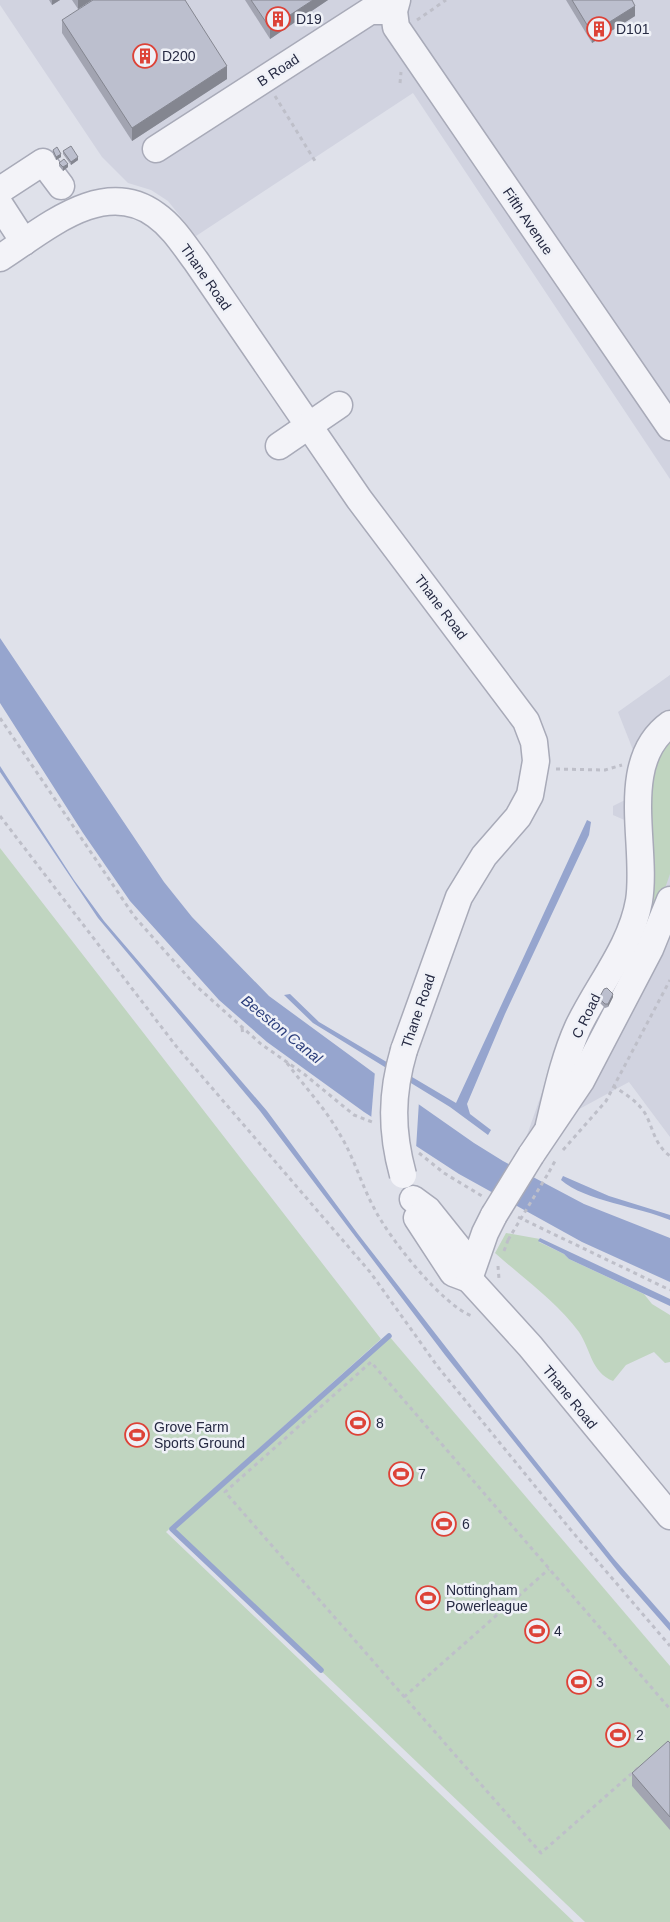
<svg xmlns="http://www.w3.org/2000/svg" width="670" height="1922" font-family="Helvetica,sans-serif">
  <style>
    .built { fill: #d1d3e0 }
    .green { fill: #c0d5c0 }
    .water { fill: #96a5ce }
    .pier { fill: #dfe1ea }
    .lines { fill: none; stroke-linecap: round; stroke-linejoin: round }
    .stream { stroke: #96a5ce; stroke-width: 5.5 }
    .minor-casing { stroke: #a8aab8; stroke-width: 29 }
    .path { stroke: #bebfc9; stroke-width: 3; stroke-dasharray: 4 4; stroke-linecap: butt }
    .minor { stroke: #f3f3f8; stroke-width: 26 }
    .minor-bridge-casing { stroke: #a8aab8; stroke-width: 29; stroke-linecap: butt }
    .path-bridge { stroke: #bebfc9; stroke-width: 3; stroke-dasharray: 4 4; stroke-linecap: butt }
    .minor-bridge { stroke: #f3f3f8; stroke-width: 26 }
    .wall { fill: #a2a4b1 }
    .shaded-wall { fill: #848690 }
    .building { fill: #bcbfce; stroke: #848690 }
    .labels { text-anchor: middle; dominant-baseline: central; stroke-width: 5; stroke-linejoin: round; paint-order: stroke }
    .poi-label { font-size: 14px; fill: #262a43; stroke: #eff1f7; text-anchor: start }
    .street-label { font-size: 14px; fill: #262a43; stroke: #eff1f7 }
    .water-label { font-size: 15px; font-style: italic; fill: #2c3e7c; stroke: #eff1f7 }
  </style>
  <rect width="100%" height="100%" fill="#dfe1ea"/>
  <g class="built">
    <path d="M0 0H670V479L413 93 196 236 168 201 151 190 128 183 102 157 0 5Z"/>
    <path d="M670 675V1137L629 1082 526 1138 561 1038 627 912 629 822 613 815V806L627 799 635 755 618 712Z"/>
  </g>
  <g class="green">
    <path d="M670 733V874L655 917 642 913 645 784Z"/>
    <path d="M0 848 381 1339 166 1532 574 1922H0Z"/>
    <path d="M506 1233 540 1239 539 1242 564 1254 569 1259 644 1294 652 1304 670 1315V1362L665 1363 654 1352 626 1365 613 1381C591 1372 591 1350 579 1332 557 1302 523 1278 495 1253Z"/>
    <path d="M389 1336 670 1666V1922H585L172 1529Z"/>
  </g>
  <g class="water">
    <path d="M0 638 164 882 192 917 269 996 374 1073 474 1143 503 1161 584 1204 670 1238V1282L582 1242 459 1174 364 1112 267 1042 219 1000 130 901 83 833 0 703Z"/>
    <path d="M0 766 74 880 104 921 267 1111 358 1234 501 1418 614 1559 670 1623V1631L620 1574 445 1355 260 1111 98 918 0 772Z"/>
    <path d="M587 820 591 822 589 835 505 1014 467 1104 470 1114 491 1130 488 1135 450 1107 313 1023 284 995 290 994 319 1022 456 1103Z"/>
    <path d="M563 1176 609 1196 670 1215V1220C640 1207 585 1201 561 1180Z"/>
    <path d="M540 1238 670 1299V1306L569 1259 564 1254 538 1241Z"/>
  </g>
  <path class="pier" d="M375 1071 419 1101 416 1149 371 1120Z"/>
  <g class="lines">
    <path class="stream" d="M321 1670 172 1529 389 1336"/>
    <g class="minor-casing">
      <g id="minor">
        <path d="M397 0 394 11 396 27 670 427"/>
        <path d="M156 149 370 11H394"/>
        <path d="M0 190 43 162 61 186"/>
        <path d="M0 205 24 242"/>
        <path d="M0 258C44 230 103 176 156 215 173 227 184 245 196 261L359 499 526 721 534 742 536 761 530 795 518 817 484 856 459 897 404 1050"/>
        <path d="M279 446 339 405"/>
        <path d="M549 1125C557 1092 564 1058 578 1027 598 985 631 947 639 901 648 846 617 762 670 724"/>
        <path d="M531 1155 581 1081 650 949 670 900"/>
        <path d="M413 1199 428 1210 464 1255 469 1279 530 1346 670 1516"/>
        <path d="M417 1218 453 1273 469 1279"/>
        <path d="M469 1279 485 1233 494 1215"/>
      </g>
    </g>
    <g class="path">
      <path d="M417 20 446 0"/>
      <path d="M400 83 401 72"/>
      <path d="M275 96 315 161"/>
      <path d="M0 718 134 916 195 985 261 1044 304 1074 354 1115 372 1122"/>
      <path d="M556 769 605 770 622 765"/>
      <path d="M0 816 176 1046 370 1272 438 1367 570 1529 670 1646"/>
      <path d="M242 1028 243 1035"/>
      <path d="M287 1063C304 1086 325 1108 339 1133 354 1157 361 1184 374 1208 389 1238 442 1305 472 1316"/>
      <path d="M613 1086C625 1094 639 1102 646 1115 654 1131 655 1145 670 1156"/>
      <path d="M563 1150 606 1101 670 980"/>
      <path d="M419 1153 444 1173 482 1196"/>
      <path d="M549 1172 555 1161"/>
      <path d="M518 1217 670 1290"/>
      <path d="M504 1251 508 1240"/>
      <path d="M498 1266 499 1279"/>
      <path d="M404 1697 549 1569"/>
      <path d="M638 1768 541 1853 225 1492 371 1362 670 1709"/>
    </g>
    <use href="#minor" class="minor"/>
    <g class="minor-bridge-casing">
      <g id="minor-bridge">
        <path d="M403 1175C391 1131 391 1094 404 1050"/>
        <path d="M494 1215 531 1155"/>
      </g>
    </g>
    <path class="path-bridge" d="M508 1240 549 1172"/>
    <use href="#minor-bridge" class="minor-bridge"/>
  </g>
  <g class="wall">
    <path d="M49 0H60L52 5Z"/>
    <path d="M72 0H92L78 9Z"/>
    <path d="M245 0H328L270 39Z"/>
    <path d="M566 0H632L635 16 592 43Z"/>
    <path d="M62 20 227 79 132 141 62 33Z"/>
    <path d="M53 150 61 157 56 160 53 154Z"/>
    <path d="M63 151 78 160 71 165 63 154Z"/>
    <path d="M59 163 68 167 63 171 59 166Z"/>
    <path d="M613 997 608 1007 605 1008 599 1002V998Z"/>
    <path d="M670 1743V1830L632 1786V1773Z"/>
  </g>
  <g class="shaded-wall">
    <path d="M52 0H60L52 5Z"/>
    <path d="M78 0H92L78 9Z"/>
    <path d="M313 0H328L270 39V28Z"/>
    <path d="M635 6V16L592 43V33Z"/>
    <path d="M227 66V79L132 141V128Z"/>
    <path d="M61 154V157L56 160V157Z"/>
    <path d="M78 157V160L71 165V162Z"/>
    <path d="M68 164V167L63 171V167Z"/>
    <path d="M613 994V997L608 1007V1004Z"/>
  </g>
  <g class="building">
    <path d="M93 0H185L227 66 132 128 62 20Z"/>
    <path d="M251 0H313L270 28Z"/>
    <path d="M572 0H632L635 6 592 33Z"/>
    <path d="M71 146 78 157 71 162 63 151Z"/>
    <path d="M57 147 61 154 56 157 53 150Z"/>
    <path d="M64 159 68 164 63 167 59 163Z"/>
    <path d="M607 988 613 994 608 1004H605L599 998 604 989Z"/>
    <path d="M668 1741 670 1743V1817L632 1773Z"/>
  </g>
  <defs>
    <g id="building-ring" transform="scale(1.25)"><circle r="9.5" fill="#eff1f7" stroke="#dd4237" stroke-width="1.5"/><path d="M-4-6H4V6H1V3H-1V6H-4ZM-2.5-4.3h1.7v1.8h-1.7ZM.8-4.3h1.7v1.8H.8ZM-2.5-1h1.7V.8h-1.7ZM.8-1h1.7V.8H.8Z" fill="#dd4237"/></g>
    <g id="stadium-ring" transform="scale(1.25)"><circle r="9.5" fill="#eff1f7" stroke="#dd4237" stroke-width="1.5"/><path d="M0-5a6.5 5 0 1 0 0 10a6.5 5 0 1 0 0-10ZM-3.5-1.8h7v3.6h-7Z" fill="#dd4237"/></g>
  </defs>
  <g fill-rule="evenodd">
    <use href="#building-ring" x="278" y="19"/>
    <use href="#building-ring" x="599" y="29"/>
    <use href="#building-ring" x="145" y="56"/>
    <use href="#stadium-ring" x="358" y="1423"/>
    <use href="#stadium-ring" x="137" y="1435"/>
    <use href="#stadium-ring" x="401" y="1474"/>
    <use href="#stadium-ring" x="444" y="1524"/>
    <use href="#stadium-ring" x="428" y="1598"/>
    <use href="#stadium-ring" x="537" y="1631"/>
    <use href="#stadium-ring" x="579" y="1682"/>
    <use href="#stadium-ring" x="618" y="1735"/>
  </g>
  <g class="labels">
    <g class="poi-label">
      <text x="296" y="19">D19</text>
      <text x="616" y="29">D101</text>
      <text x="162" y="56">D200</text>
      <text x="376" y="1423">8</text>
      <text x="154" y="1427">Grove Farm<tspan x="154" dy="16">Sports Ground</tspan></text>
      <text x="418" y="1474">7</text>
      <text x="462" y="1524">6</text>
      <text x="446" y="1590">Nottingham<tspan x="446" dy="16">Powerleague</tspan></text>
      <text x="554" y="1631">4</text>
      <text x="596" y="1682">3</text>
      <text x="636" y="1735">2</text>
    </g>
    <g class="street-label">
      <text transform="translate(278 70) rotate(-33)">B Road</text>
      <text transform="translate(528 221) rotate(56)">Fifth Avenue</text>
      <text transform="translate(206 277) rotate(55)">Thane Road</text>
      <text transform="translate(441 607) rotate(53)">Thane Road</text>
      <text transform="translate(418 1011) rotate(-71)">Thane Road</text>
      <text transform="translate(586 1016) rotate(-64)">C Road</text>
      <text transform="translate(570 1397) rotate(51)">Thane Road</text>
    </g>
    <g class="water-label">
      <text transform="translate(282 1029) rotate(39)">Beeston Canal</text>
    </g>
  </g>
</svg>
